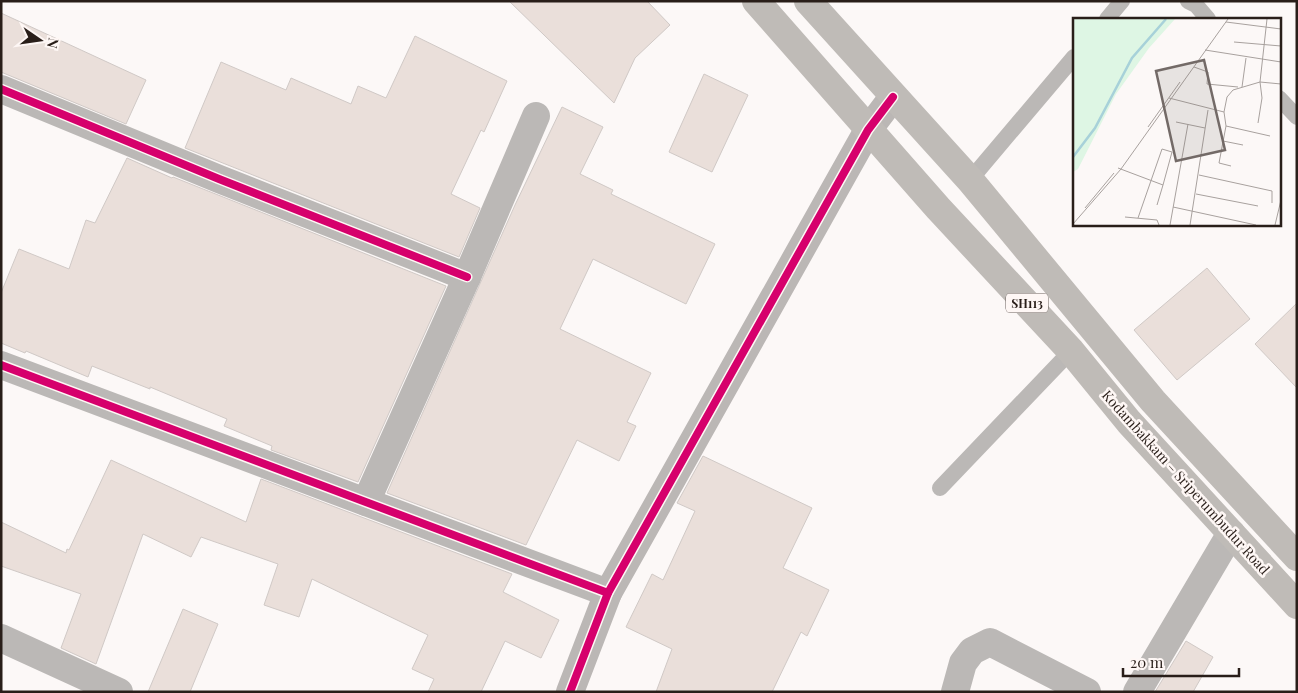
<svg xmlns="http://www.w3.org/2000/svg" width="1298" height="693" font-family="'Playfair Display',serif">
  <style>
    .building { fill: #eadfda; stroke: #d0c9c6 }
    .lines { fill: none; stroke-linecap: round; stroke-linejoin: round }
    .lane { stroke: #bbb8b6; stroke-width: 16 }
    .street { stroke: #bbb8b6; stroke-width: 28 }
    .secondary { stroke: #bbb7b5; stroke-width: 28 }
    .primary { stroke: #bfbbb7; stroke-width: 28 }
    .cycleway-casing { stroke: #fef7f5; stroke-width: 11 }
    .cycleway { stroke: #d6006c; stroke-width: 8 }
    .labels { text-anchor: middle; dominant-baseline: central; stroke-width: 5; stroke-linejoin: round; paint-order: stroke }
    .shield { fill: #fef7f5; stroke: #695f5b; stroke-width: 1 }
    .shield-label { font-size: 12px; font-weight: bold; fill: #291e19 }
    .street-label { font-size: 14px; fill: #291e19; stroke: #fef7f5 }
    .inset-river { fill: none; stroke: #a7d1d9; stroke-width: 2.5 }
    .inset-road { fill: none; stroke: #a8a19e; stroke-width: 1 }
    .view { fill: #736a67; fill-opacity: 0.15; stroke: #736a67; stroke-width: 2.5 }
    .inset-edge { fill: none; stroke: #291e19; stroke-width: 2.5 }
  </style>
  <rect width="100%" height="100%" fill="#fcf8f7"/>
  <g class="building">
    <path d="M509 1H647L670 25 635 58 614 103Z"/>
    <path d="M1 13 146 80 126 124 1 72Z"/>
    <path d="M415 36 507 81 484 132 481 130 451 194 480 208 459 257 185 148 221 62 286 90 291 78 351 104 358 86 386 98Z"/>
    <path d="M704 74 748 95 712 172 669 152Z"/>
    <path d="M562 107 603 127 580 174 613 190 611 194 715 244 686 304 593 259 560 329 651 373 627 422 636 426 619 461 577 440 526 545 387 493 515 205Z"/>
    <path d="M127 158 172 178 173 177 446 286 358 482 271 450 272 446 224 426 227 419 150 387V389L92 366 88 377 26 351 25 353 1 343V293L19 249 69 269 86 220 95 223Z"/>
    <path d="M1207 268 1250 319 1177 380 1134 330Z"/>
    <path d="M1297 303V388L1255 344Z"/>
    <path d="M703 456 812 508 783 568 829 590 807 636 801 632 772 692H656L672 649 626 627 652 574 663 580 695 511 677 503Z"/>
    <path d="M111 460 246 522 261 479 512 574 503 592 559 620 541 658 505 641 481 692H428L434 679 412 669 428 635 312 579 299 617 264 605 278 564 201 537 191 557 143 534 96 664 61 648 81 594 1 566V522L66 553 67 549 69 550Z"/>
    <path d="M183 609 218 624 190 692H148Z"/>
    <path d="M1186 641 1213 657 1193 692H1155Z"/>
  </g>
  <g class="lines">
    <g class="lane">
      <path d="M1188 1 1196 5 1208 19"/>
      <path d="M1107 19 1122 1"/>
      <path d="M1279 98 1297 117"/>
      <path d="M970 180 1074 57"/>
      <path d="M940 488 1071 351"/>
    </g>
    <g class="street">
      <path d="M1 89 219 179 467 277"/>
      <path d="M1 365 608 593"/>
      <path d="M366 502 467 277 536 116"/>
      <path d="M1 638 119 692"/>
      <path d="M955 692 963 663 972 651 990 642 1087 692"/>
      <path d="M1137 692 1231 533"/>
    </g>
    <path class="secondary" d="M570 692 608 593 868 130 893 97"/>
    <g class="primary">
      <path d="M756 1 938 208 1071 351 1129 422 1297 605"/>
      <path d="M808 1 970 180 1153 401 1297 557"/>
    </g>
    <g class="cycleway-casing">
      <g id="cycleway">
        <path d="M1 89 219 179 467 277"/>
        <path d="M1 365 608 593"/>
        <path d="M570 692 608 593 868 130 893 97"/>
      </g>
    </g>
    <use href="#cycleway" class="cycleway"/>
  </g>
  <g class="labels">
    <rect class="shield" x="1006" y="293.5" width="42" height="19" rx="4"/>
    <g class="shield-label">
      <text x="1027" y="303">SH113</text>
    </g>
    <g class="street-label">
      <text transform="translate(1186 482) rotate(48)">Kodambakkam – Sriperumbudur Road</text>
    </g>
  </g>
  <g transform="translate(1073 18)">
    <rect width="208" height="208" fill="#fcf8f7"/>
    <path d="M0 1H102L76 30 43 76 5 151 0 154Z" fill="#def6e4"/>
    <path class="inset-river" d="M0 139 22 110 59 40 93 1"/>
    <path class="inset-road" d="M153 4 208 11M161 24 208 28M132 32 208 44M121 49 135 54 134 66 165 69M169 69 173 40M96 80 151 94 154 79 160 72 187 64 208 66M151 94 153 108 146 145 158 148M103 104 132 110M185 105 189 80 187 64 194 1M153 108 197 118M75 109 107 64M150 123 170 127M45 150 90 167 84 187M126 157 199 173V185M123 176 185 188M100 189 183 207M12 190 41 155M52 199 84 202 86 207M65 200 89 131 99 134 90 167M0 206 48 151 155 1M97 207 115 106M117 207 135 92M202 207 208 182"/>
    <path class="view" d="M131 42 152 132 103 143 83 53Z"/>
    <rect width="208" height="208" class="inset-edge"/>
  </g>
  <rect width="1298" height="693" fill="none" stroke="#291e19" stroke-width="5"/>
  <g transform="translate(40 40) rotate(103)" stroke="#fef7f5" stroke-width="4" paint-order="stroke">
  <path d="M0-4L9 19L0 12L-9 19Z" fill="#291e19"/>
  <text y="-8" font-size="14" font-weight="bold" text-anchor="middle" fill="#291e19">N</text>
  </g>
  <path d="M1123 668v8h116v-8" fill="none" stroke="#291e19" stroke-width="2.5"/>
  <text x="1130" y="668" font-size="15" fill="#291e19" stroke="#fef7f5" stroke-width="4" paint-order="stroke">20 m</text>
</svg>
